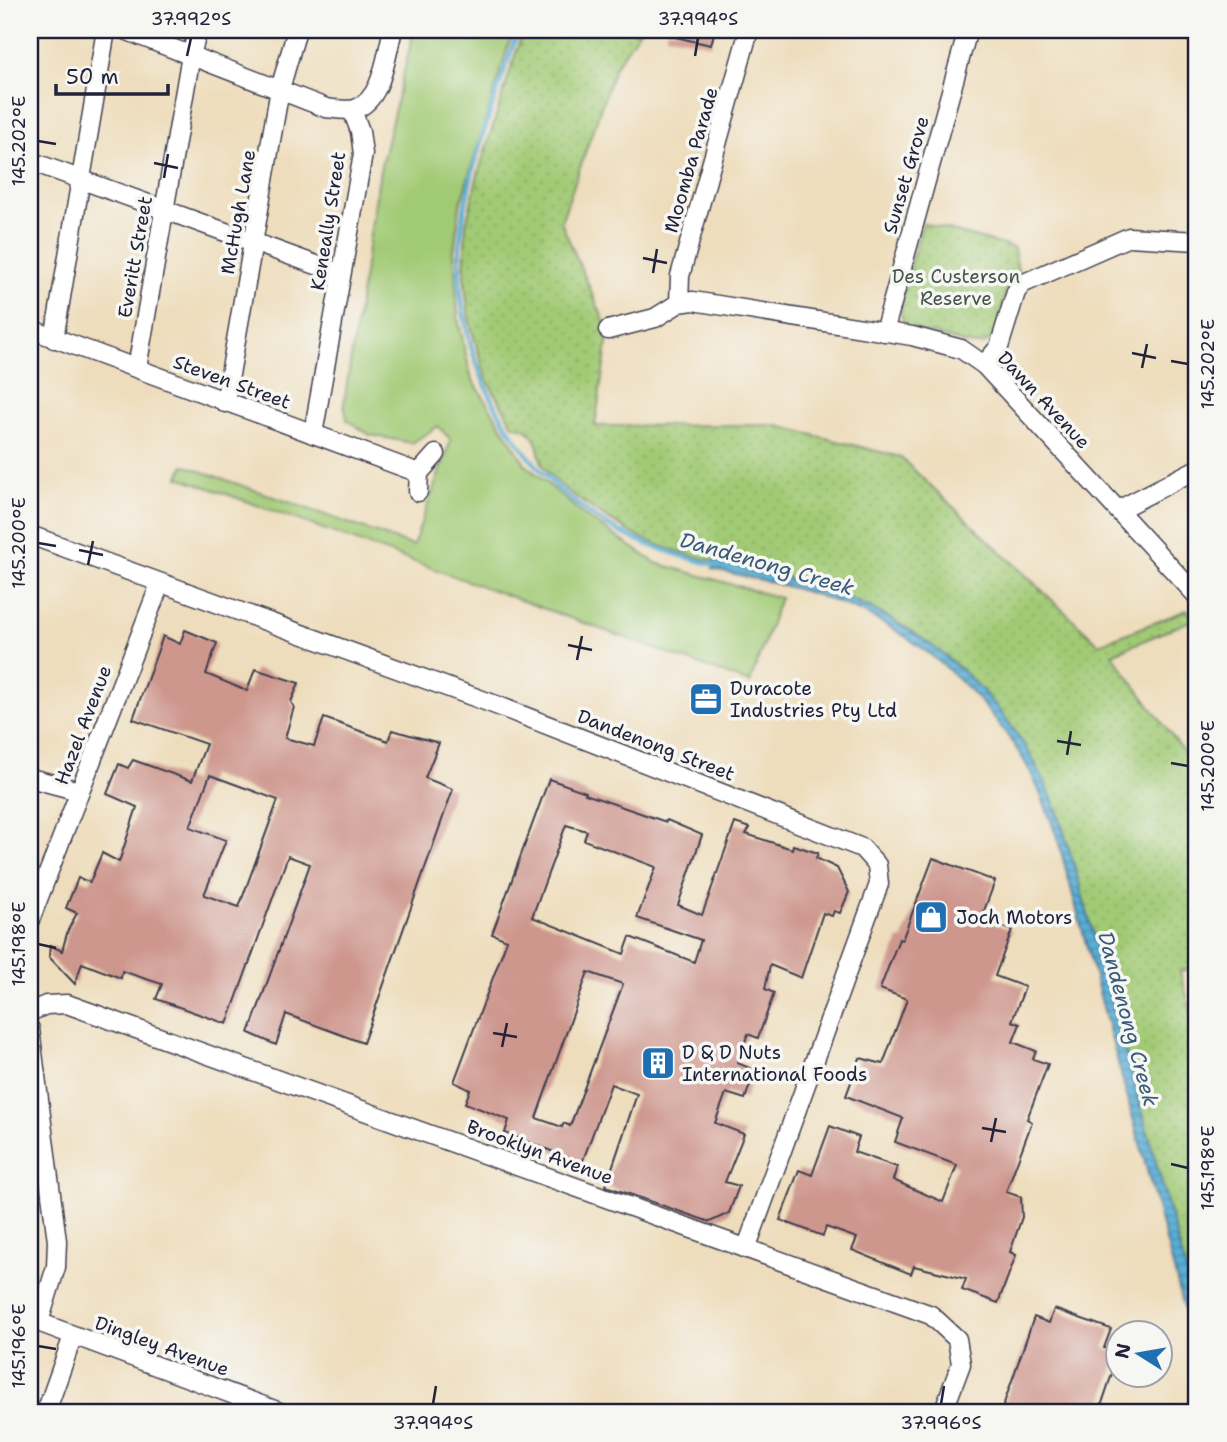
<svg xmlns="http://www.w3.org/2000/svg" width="1227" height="1442" font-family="'Shantell Sans',sans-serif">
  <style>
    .grass { fill: #a1ca75; stroke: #627658; stroke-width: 2 }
    .park { fill: url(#park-dots); stroke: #627658; stroke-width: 2 }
    .water { fill: url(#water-rules); stroke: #3e6888; stroke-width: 2 }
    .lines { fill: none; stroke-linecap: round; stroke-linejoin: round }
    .stream { stroke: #59afd6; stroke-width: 4.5 }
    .building { fill: #ce978e; fill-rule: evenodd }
    .minor-casing { stroke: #413e4e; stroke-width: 21 }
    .minor { stroke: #fff; stroke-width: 18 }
    .ticks { fill: none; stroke: #22223b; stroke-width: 2.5 }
    .labels { text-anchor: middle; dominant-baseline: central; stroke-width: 7; stroke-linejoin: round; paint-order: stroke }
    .street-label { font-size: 19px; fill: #22223b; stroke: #f6f6f2 }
    .park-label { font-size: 19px; fill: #48544c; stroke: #f6f6f2 }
    .poi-label { font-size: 19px; fill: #22223b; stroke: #f6f6f2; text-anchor: start }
    .water-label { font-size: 21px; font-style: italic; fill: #385a79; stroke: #f6f6f2 }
    .neatline { fill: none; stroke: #22223b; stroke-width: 2.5 }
    .ticks-label { font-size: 18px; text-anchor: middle; fill: #22223b }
  </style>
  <defs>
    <pattern id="park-dots" width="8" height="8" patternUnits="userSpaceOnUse" patternTransform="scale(1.75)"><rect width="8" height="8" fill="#a1ca75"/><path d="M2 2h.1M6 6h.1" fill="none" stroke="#8aad66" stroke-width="1.8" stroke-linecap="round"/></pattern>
    <pattern id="water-rules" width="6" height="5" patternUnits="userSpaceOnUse" patternTransform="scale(1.75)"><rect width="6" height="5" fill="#59afd6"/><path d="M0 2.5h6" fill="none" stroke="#498eaf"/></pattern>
  </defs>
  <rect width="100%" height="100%" fill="#f6f6f2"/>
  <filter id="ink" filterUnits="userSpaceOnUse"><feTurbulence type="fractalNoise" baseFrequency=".0143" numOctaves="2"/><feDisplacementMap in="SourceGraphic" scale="14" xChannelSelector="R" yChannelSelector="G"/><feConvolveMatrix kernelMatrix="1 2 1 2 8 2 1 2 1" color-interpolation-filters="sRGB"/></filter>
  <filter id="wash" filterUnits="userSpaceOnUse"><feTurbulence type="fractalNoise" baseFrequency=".00686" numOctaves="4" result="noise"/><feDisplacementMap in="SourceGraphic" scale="28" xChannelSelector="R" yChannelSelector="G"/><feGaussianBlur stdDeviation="1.57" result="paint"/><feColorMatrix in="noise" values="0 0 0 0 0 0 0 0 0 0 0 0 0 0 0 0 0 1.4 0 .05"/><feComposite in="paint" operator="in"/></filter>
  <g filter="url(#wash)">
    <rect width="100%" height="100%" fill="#eeddbc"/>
    <path class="grass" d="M414 30H513L460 205 454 251 458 319 471 377 526 465 585 516 656 563 780 598 750 683 179 477 184 465 413 546 451 440 438 426 412 443 370 435 347 420 344 403 380 170Z"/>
    <g class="park">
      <path d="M523 30H640L615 67 561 222 608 330V338L595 426 774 425 900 457 1099 644 1187 610 1195 619 1112 654 1197 770V966L1180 972 1197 1031V1311L1058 812C1009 699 933 625 815 586 760 568 700 563 646 540 629 533 612 521 596 511 578 499 557 485 544 467 539 460 540 450 536 442 534 437 530 433 527 429L513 425 486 378 469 320 464 275 466 225 478 174Z"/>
      <path d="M923 223 1014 248 1019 276C995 291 1008 330 984 344 969 347 951 339 936 335 927 332 912 331 905 324 891 310 918 242 923 223Z"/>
    </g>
    <path class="water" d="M715 560C756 571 799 579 838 594 928 629 1004 695 1045 783 1058 810 1066 839 1075 868L1197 1311V1356L1058 840C1048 813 1038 783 1022 757 979 689 914 630 837 602 797 587 755 579 713 569Z"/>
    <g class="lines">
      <path class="stream" d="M518 30C498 92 471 159 462 224 445 342 506 465 609 526 643 546 681 556 718 566"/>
    </g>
    <g id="blocks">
      <g class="building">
        <path d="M666 30H712L711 33H714L711 45 666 35Z"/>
        <path d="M185 630 217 643 206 674 247 691 255 669 299 683 291 702 294 707 285 738 314 746 324 718 388 741 392 730 439 743 425 778 453 789 363 1043 286 1014 276 1045 249 1033 310 864 288 856 227 1024 156 999 162 984 122 971 121 978 82 963 75 984 49 957 50 945 62 951 68 930 77 913 66 908 78 878 90 882 102 853 119 862 137 807 107 794 119 764 128 768 133 760 192 781 206 744 133 719 163 636 180 644ZM210 775 278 800 239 907 204 895 226 840 190 827Z"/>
        <path d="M549 779 586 792 585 794 666 822 667 820 702 835 678 905 702 915 735 823 750 828 746 834 792 849 793 845 818 853 816 858 837 868 849 892 840 913 834 911 832 916 823 913 801 978 770 965 765 989 774 993 758 1038 748 1034 737 1063 755 1070 745 1099 726 1093 715 1123 744 1134 725 1182 739 1186 729 1213 710 1222 606 1186 637 1094 611 1084 582 1163 505 1133 509 1120 465 1103 470 1090 454 1082 507 940 492 934ZM566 825 587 831 584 840 656 867 637 918 701 940 694 962 630 937 624 954 532 917ZM588 972 623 984 570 1126 564 1123 562 1127 536 1118Z"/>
        <path d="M933 858 995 881 981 919 1012 930 995 976 1025 987 1012 1021 1020 1024 1013 1042 1036 1051 1033 1059 1048 1064 1027 1119 1032 1122 1006 1192 1021 1197 1022 1217 1010 1252 1016 1255 998 1303 962 1290 966 1279 914 1266 911 1274 852 1250 857 1238 826 1227 823 1236 780 1220 799 1170 812 1175 830 1126 859 1137 854 1152 897 1167 893 1180 943 1202 957 1165 895 1142 903 1118 846 1096 860 1058 883 1064 907 999 880 989 899 939 902 940Z"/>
        <path d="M1054 1309 1111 1329 1104 1348 1118 1353V1356L1099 1412H1001L1034 1317 1049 1323Z"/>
      </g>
    </g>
  </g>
  <g filter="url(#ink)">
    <use href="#blocks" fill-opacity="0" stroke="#413e4e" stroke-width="2"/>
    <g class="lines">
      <g class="minor-casing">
        <g id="minor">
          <path d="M125 30 326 108C335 109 346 111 355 109 383 100 386 54 393 30"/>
          <path d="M30 161 341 274"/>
          <path d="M679 303 680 276 749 30"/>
          <path d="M30 329 419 473"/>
          <path d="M608 330 655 318 679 303 693 301 912 336 961 349 984 365 1197 596"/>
          <path d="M884 332 968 30"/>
          <path d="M54 339 106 30"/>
          <path d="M984 365 999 347 1016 292 1022 284 1129 237 1197 241"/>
          <path d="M137 368 191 55 198 30"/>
          <path d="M225 403 280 89 297 30"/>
          <path d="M313 434 363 154 360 131 352 110"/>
          <path d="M418 492 419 473 436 454"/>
          <path d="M1118 510 1197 469"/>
          <path d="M30 535 496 705 862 848 877 865 879 884 746 1249"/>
          <path d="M30 778 79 791"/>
          <path d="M30 920 160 584"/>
          <path d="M30 1012 46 1005 67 1004 931 1315 957 1339 961 1364 943 1412"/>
          <path d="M30 1029 57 1241 56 1267 39 1322"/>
          <path d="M30 1319 280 1412"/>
          <path d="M46 1412 73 1336"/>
        </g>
      </g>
      <use href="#minor" class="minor"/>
    </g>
  </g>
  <path class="ticks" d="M187 56 191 38M695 56 698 38M38 141 56 144M154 163 178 168M164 178 168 154M643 258 667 263M653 273 657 249M1132 353 1156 358M1171 361 1188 364M1142 368 1147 344M38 543 56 546M79 550 103 555M88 565 93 541M568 645 592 650M577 660 582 636M1057 741 1081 745M1067 755 1071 731M1171 763 1188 766M38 944 56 948M493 1033 517 1037M502 1047 507 1023M982 1128 1006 1132M991 1142 996 1118M1171 1164 1188 1168M38 1346 56 1349M433 1404 436 1386M941 1404 944 1386"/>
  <defs>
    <g id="office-square" transform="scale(1.75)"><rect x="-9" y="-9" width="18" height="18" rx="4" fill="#1f6fb2" stroke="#f6f6f2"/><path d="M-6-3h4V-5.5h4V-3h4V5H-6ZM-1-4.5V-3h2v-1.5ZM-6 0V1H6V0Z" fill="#fff"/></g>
    <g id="shop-square" transform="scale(1.75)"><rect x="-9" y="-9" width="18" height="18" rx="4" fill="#1f6fb2" stroke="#f6f6f2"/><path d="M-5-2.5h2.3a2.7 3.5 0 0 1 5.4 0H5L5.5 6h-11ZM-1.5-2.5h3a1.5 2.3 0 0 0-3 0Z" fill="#fff"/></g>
    <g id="building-square" transform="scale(1.75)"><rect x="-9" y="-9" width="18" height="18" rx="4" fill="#1f6fb2" stroke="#f6f6f2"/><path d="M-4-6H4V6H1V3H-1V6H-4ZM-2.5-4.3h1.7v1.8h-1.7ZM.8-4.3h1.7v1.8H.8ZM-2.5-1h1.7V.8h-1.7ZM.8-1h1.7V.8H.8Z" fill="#fff"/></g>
  </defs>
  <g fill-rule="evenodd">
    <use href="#office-square" x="706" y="699"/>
    <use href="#shop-square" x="931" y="917"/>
    <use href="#building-square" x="658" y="1063"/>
  </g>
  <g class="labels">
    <g class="street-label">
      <text transform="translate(691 160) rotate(-74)">Moomba Parade</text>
      <text transform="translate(906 175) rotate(-74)">Sunset Grove</text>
      <text transform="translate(238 212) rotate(-80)">McHugh Lane</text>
      <text transform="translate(328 221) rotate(-81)">Keneally Street</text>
      <text transform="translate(135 257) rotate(-80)">Everitt Street</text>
      <text transform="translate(232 382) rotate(20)">Steven Street</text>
      <text transform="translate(1044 400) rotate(47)">Dawn Avenue</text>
      <text transform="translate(83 725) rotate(-69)">Hazel Avenue</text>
      <text transform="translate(656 745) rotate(21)">Dandenong Street</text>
      <text transform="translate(540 1152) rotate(20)">Brooklyn Avenue</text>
      <text transform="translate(162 1346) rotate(20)">Dingley Avenue</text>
    </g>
    <g class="park-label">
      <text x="956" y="276">Des Custerson<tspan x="956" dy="22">Reserve</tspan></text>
    </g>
    <g class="poi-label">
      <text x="730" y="688">Duracote<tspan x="730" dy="22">Industries Pty Ltd</tspan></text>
      <text x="956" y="917">Joch Motors</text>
      <text x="682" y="1052">D &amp; D Nuts<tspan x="682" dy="22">International Foods</tspan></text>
    </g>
    <g class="water-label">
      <text transform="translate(767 564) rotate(16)">Dandenong Creek</text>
      <text transform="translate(1128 1019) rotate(75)">Dandenong Creek</text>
    </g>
  </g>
  <rect width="1227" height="1442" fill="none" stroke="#f6f6f2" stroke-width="77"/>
  <g transform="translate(1139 1354) rotate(281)"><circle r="33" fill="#f6f6f2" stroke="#a1a1a9" stroke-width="2"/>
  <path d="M0-5L12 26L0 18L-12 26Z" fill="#1f6fb2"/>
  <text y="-10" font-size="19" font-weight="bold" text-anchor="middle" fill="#22223b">N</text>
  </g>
  <path d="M56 84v10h112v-10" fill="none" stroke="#22223b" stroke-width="3.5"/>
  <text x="66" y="84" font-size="21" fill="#22223b" stroke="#f6f6f2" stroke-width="5" paint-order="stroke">50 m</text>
  <rect x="38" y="38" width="1150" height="1366" class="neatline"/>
  <g class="ticks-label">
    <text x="191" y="25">37.992°S</text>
    <text x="698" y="25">37.994°S</text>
    <text transform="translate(19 141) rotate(-90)" y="6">145.202°E</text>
    <text transform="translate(1208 364) rotate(-90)" y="6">145.202°E</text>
    <text transform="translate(19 543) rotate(-90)" y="6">145.200°E</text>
    <text transform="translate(1208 766) rotate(-90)" y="6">145.200°E</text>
    <text transform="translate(19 944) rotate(-90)" y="6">145.198°E</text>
    <text transform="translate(1208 1168) rotate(-90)" y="6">145.198°E</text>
    <text transform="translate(19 1346) rotate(-90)" y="6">145.196°E</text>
    <text x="433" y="1429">37.994°S</text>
    <text x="941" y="1429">37.996°S</text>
  </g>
</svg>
